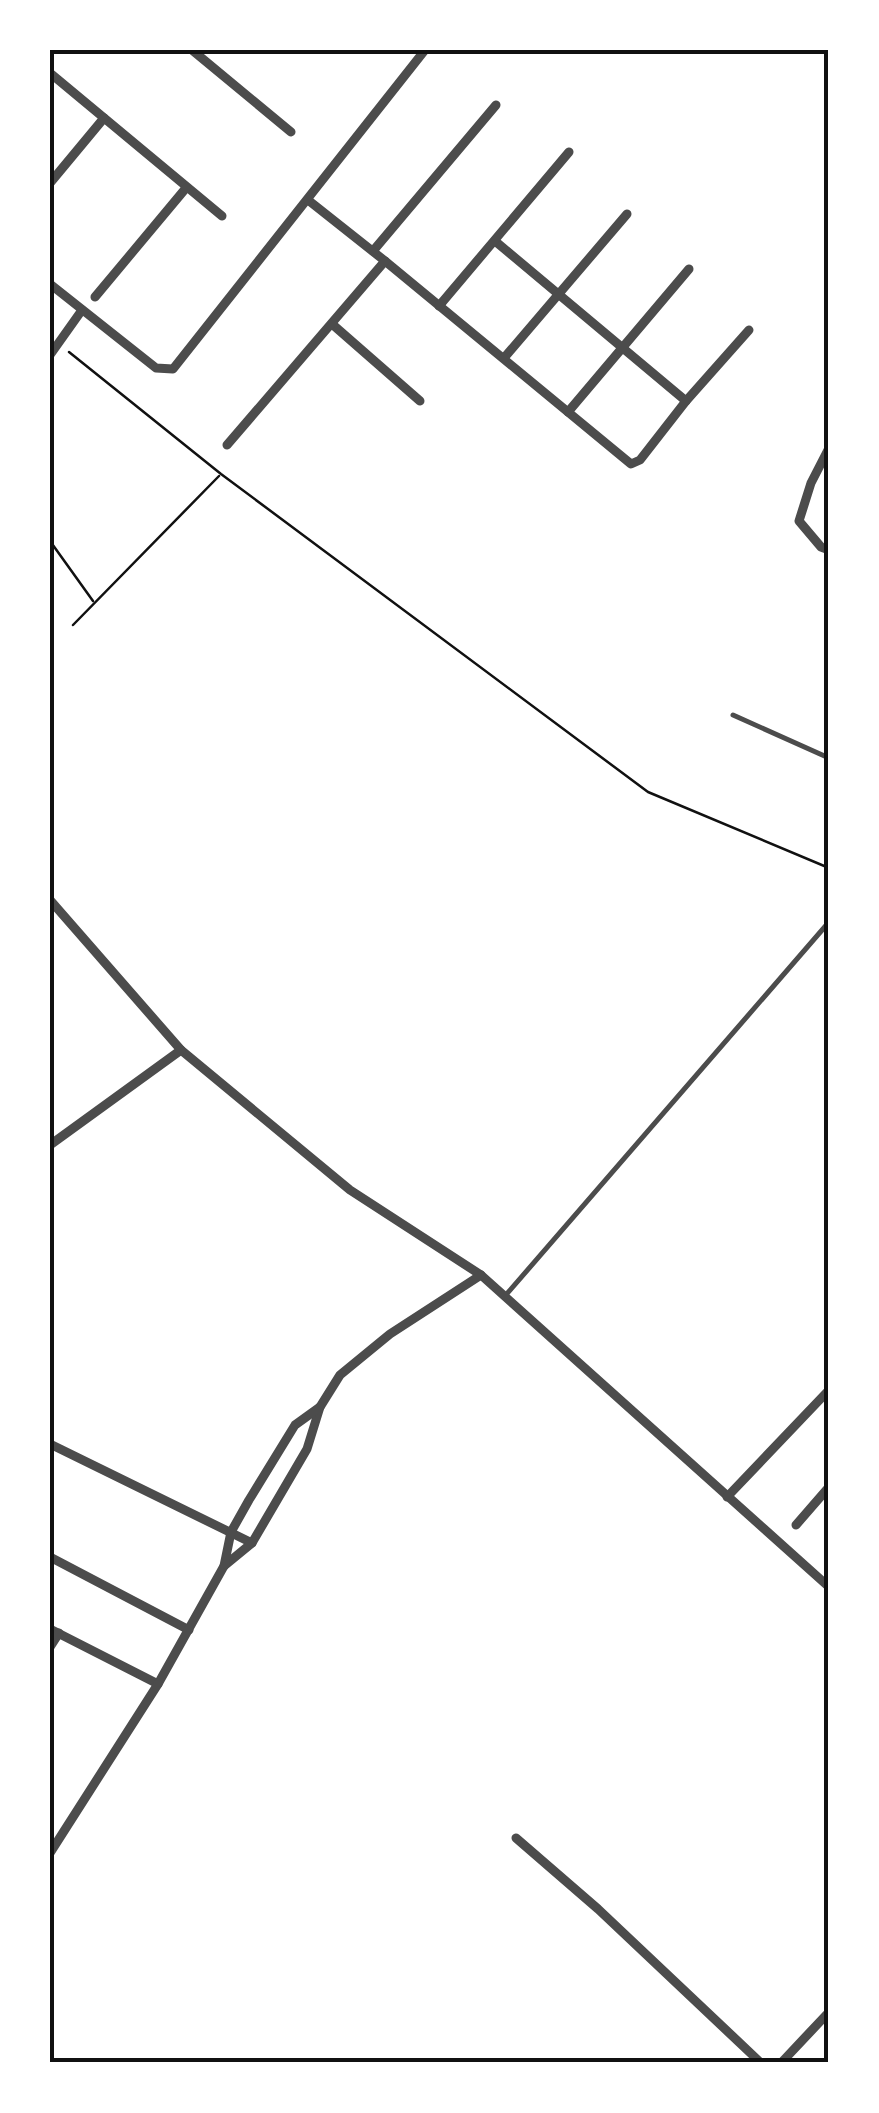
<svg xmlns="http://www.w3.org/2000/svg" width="879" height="2113" font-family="'Exo 2',sans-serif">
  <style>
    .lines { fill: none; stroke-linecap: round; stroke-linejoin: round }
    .path { stroke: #111; stroke-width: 2.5 }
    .service { stroke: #4c4c4c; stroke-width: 5 }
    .minor { stroke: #4c4c4c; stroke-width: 9 }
    .neatline { fill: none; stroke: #111; stroke-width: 4 }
  </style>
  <rect width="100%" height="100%" fill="#fff"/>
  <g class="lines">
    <g class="path">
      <path d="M69 352 221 474 648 792 829 868"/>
      <path d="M50 541 93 601"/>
      <path d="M73 625 219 476"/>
    </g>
    <g class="service">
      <path d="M733 715 829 758"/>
      <path d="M505 1296 829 922"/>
    </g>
    <g class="minor">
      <path d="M192 50 291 132"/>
      <path d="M50 73 222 216"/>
      <path d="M50 183 104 118"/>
      <path d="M495 241 686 401"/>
      <path d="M373 251 496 105"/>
      <path d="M385 261 631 464 640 460 686 401 749 330"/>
      <path d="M50 284 156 368 173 369 425 50"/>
      <path d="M95 297 186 188"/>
      <path d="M439 306 569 152"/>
      <path d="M332 324 420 401"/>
      <path d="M50 355 82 310"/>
      <path d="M504 358 627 214"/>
      <path d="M568 412 689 269"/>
      <path d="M227 445 385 261 308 200"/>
      <path d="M829 448 811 483 799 521 821 547 829 550"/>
      <path d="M50 900 181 1050 350 1190 481 1275 829 1587"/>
      <path d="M50 1145 181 1050"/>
      <path d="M50 1444 252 1543"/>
      <path d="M727 1497 829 1390"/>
      <path d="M796 1525 829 1487"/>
      <path d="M50 1557 189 1630"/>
      <path d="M224 1566 252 1543 307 1449 320 1407 340 1375 390 1334 481 1275"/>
      <path d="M50 1629 158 1684 224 1566 231 1532 249 1500 295 1425 320 1407"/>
      <path d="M50 1647 59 1633"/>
      <path d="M516 1838 598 1909 761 2063"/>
      <path d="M50 1853 158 1684"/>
      <path d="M781 2063 829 2012"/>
    </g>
  </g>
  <rect width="879" height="2113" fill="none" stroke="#ffffff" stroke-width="105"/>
  <rect x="52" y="52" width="774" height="2008" class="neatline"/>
</svg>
